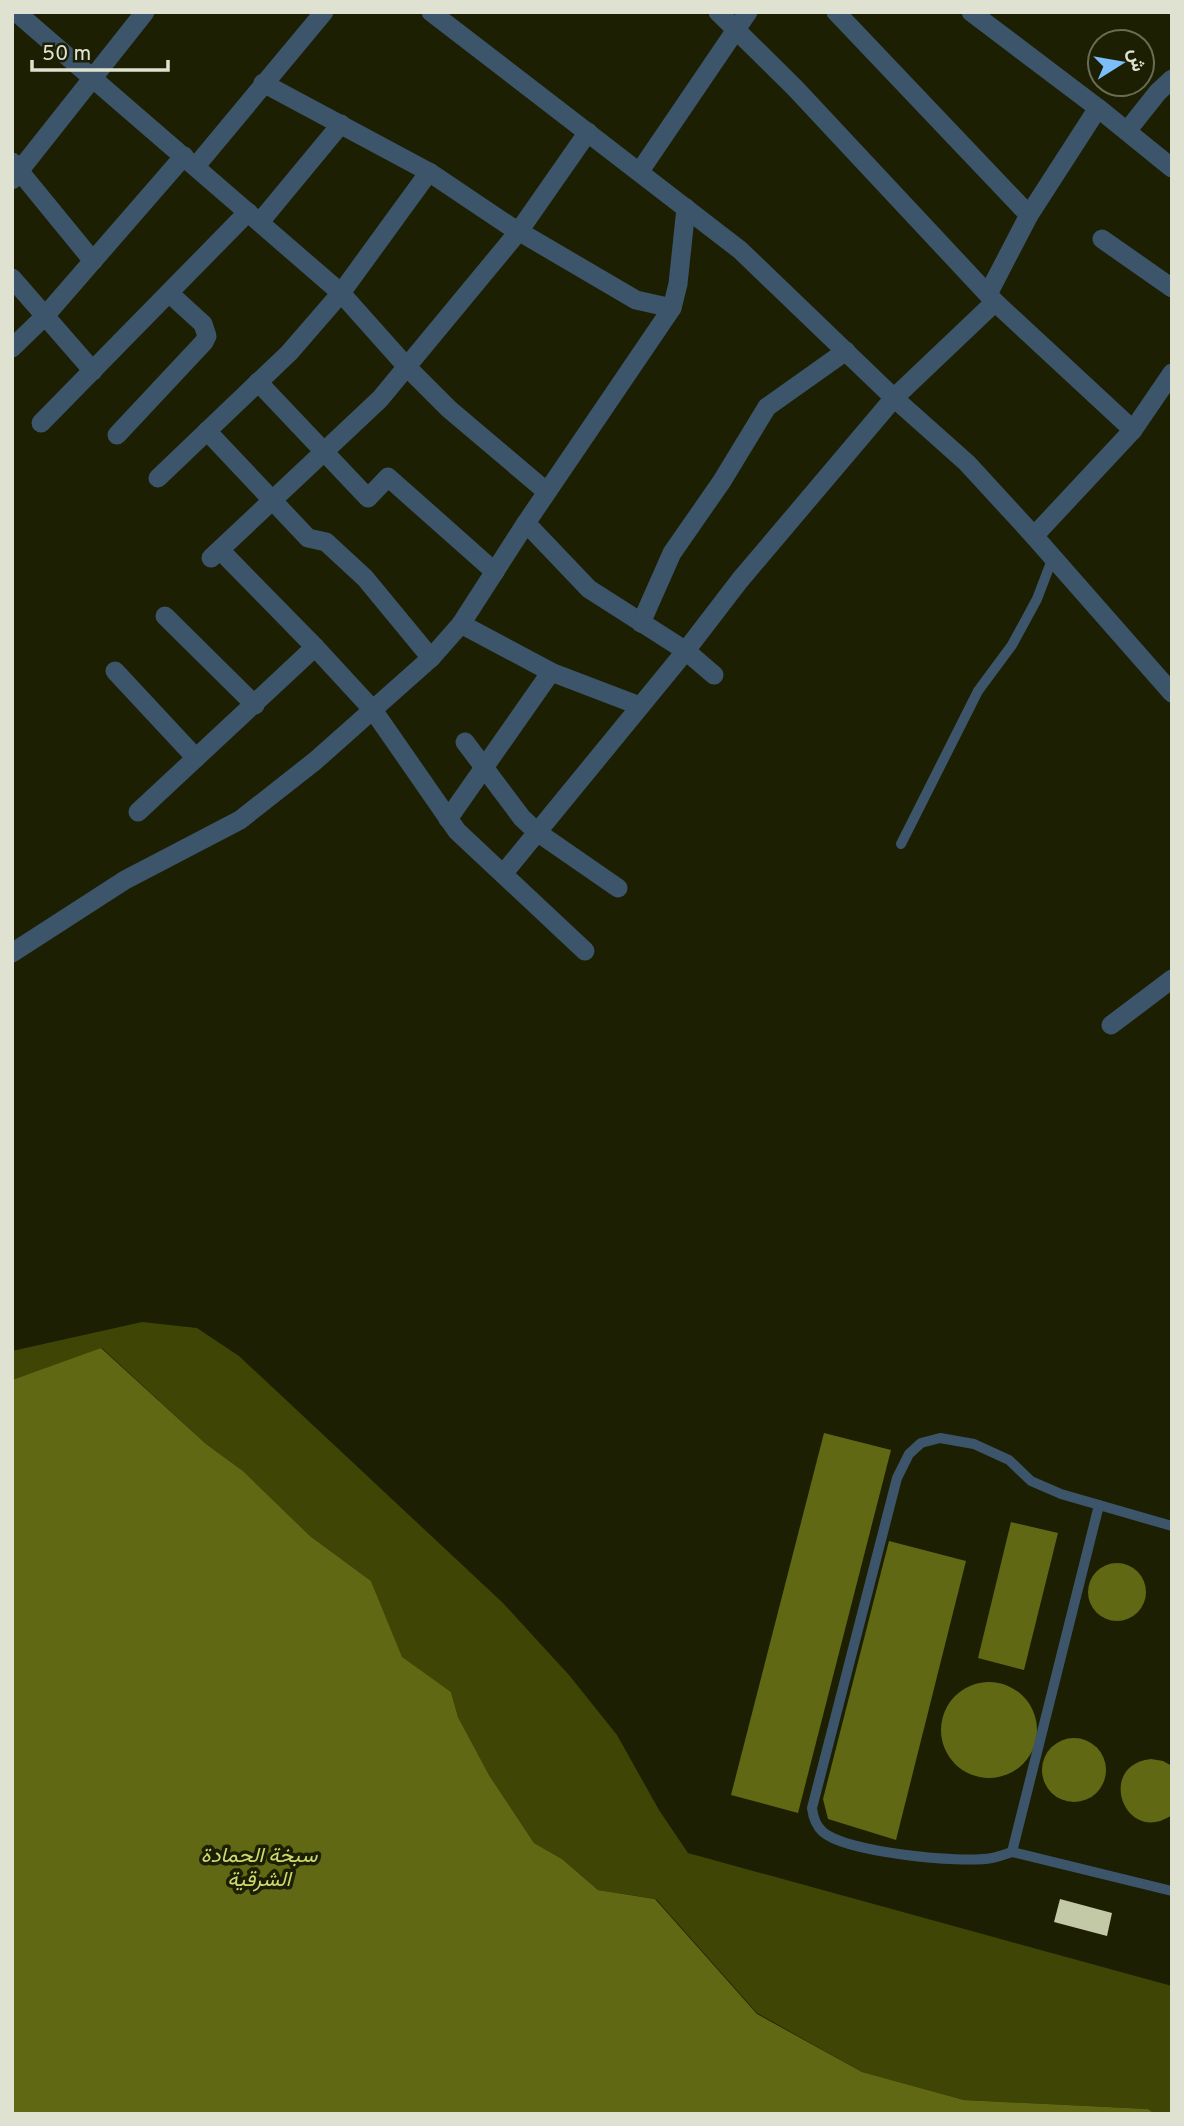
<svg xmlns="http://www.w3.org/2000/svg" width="1184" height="2126" font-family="Overpass,Vazirmatn,sans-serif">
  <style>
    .green { fill: #3f4505 }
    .water { fill: #606814 }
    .building { fill: #c3c9a6 }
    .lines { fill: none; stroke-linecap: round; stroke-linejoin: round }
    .service { stroke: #3d556b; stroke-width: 10 }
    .minor { stroke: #3d556b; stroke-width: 19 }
    .labels { text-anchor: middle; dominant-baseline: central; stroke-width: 7; stroke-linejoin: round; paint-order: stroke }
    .water-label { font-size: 21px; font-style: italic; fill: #cdda6e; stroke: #1c1f02 }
  </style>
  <rect width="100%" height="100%" fill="#1c1f02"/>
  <path class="green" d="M142 1322 197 1328 239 1356 503 1603 569 1675 617 1735 659 1810 688 1853 1172 1986V2114H1155L1148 2109 964 2100 862 2072 757 2013 656 1899 598 1890 562 1859 534 1843 489 1775 458 1717 451 1692 402 1658 371 1581 310 1536 243 1471 206 1444 102 1348 12 1380V1351Z"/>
  <g class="water">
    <path d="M101 1348 206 1444 243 1471 310 1536 371 1581 402 1657 451 1692 458 1717 489 1775 534 1843 562 1859 598 1890 655 1899 757 2014 862 2072 964 2100 1148 2109 1155 2114H12V1380Z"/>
    <path d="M824 1433 891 1450 798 1813 731 1795Z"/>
    <path d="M1011 1522 1058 1533 1024 1670 978 1658Z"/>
    <path d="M889 1541 966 1561 896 1840 828 1819 823 1799Z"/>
    <circle cx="1117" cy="1592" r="29"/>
    <circle cx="989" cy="1730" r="48"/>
    <circle cx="1074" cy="1770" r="32"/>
    <path d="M1151 1759 1163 1761 1172 1766V1815C1125 1847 1095 1765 1151 1759Z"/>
  </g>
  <path class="building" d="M1060 1899 1112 1913 1107 1936 1054 1922Z"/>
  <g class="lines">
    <g class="service">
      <path d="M901 844 978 691 1012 645 1037 599 1053 557"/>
      <path d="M1172 1526 1061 1494 1031 1481 1009 1460 974 1444 940 1438 921 1443 909 1454 897 1478 812 1808C813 1817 815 1825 823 1832 845 1852 961 1864 992 1858 998 1857 1006 1854 1012 1852L1172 1891"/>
      <path d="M1012 1852 1099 1505"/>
    </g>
    <g class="minor">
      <path d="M16 12 341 293 407 367 449 409 547 492"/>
      <path d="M431 12 740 250 894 398 967 463 1034 536 1172 693"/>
      <path d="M718 12 795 88 995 302 1133 430"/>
      <path d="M836 12 1029 215"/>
      <path d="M971 12 1098 108 1172 168"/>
      <path d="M263 83 429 172 508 225 636 300 672 308"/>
      <path d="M1127 131 1158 92 1172 79"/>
      <path d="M12 162 93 261"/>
      <path d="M196 166 324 12"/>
      <path d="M640 171 748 12"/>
      <path d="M12 180 145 12"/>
      <path d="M260 222 341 124"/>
      <path d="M1102 239 1172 288"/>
      <path d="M12 278 93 371"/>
      <path d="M988 294 1029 215 1098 108"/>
      <path d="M12 348 45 316 184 156"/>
      <path d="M258 382 368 498 388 477 495 572"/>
      <path d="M41 423 248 212"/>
      <path d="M207 431 308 538 326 542 365 578 431 658"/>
      <path d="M117 435 204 342 207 336 203 324 169 293"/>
      <path d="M158 478 289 353 341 293 429 172"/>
      <path d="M526 523 589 589 686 651 714 675"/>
      <path d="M1034 536 1133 430 1172 373"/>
      <path d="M220 550 315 647 373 710 457 831 585 951"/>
      <path d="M211 558 380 399 519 231 588 132"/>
      <path d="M165 616 255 705"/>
      <path d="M641 623 672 553 722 481 767 407 846 351"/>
      <path d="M461 624 551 672 640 706"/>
      <path d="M115 671 196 758"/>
      <path d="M465 742 522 818 537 832 618 888"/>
      <path d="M138 812 315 647"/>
      <path d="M448 819 551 672"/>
      <path d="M503 874 684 653 740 580 894 398 995 302"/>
      <path d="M12 953 125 880 240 820 315 761 431 658 461 624 526 523 672 308 678 284 686 208"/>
      <path d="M1111 1025 1172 979"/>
    </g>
  </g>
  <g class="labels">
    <g class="water-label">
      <text x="259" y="1856">سبخة الحمادة<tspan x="259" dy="24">الشرقية</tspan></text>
    </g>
  </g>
  <rect width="1184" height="2126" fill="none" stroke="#dfe2d0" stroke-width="28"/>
  <g transform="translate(1121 63) rotate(79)"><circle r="33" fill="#1c1f02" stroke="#6a6d54" stroke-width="2"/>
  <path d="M0-5L12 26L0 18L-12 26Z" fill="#7cbef9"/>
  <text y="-10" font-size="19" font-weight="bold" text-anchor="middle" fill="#dfe2d0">ش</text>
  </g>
  <path d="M32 60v10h136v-10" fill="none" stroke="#dfe2d0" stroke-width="3.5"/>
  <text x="42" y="60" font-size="21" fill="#dfe2d0" stroke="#1c1f02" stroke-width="5" paint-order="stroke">50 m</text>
</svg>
